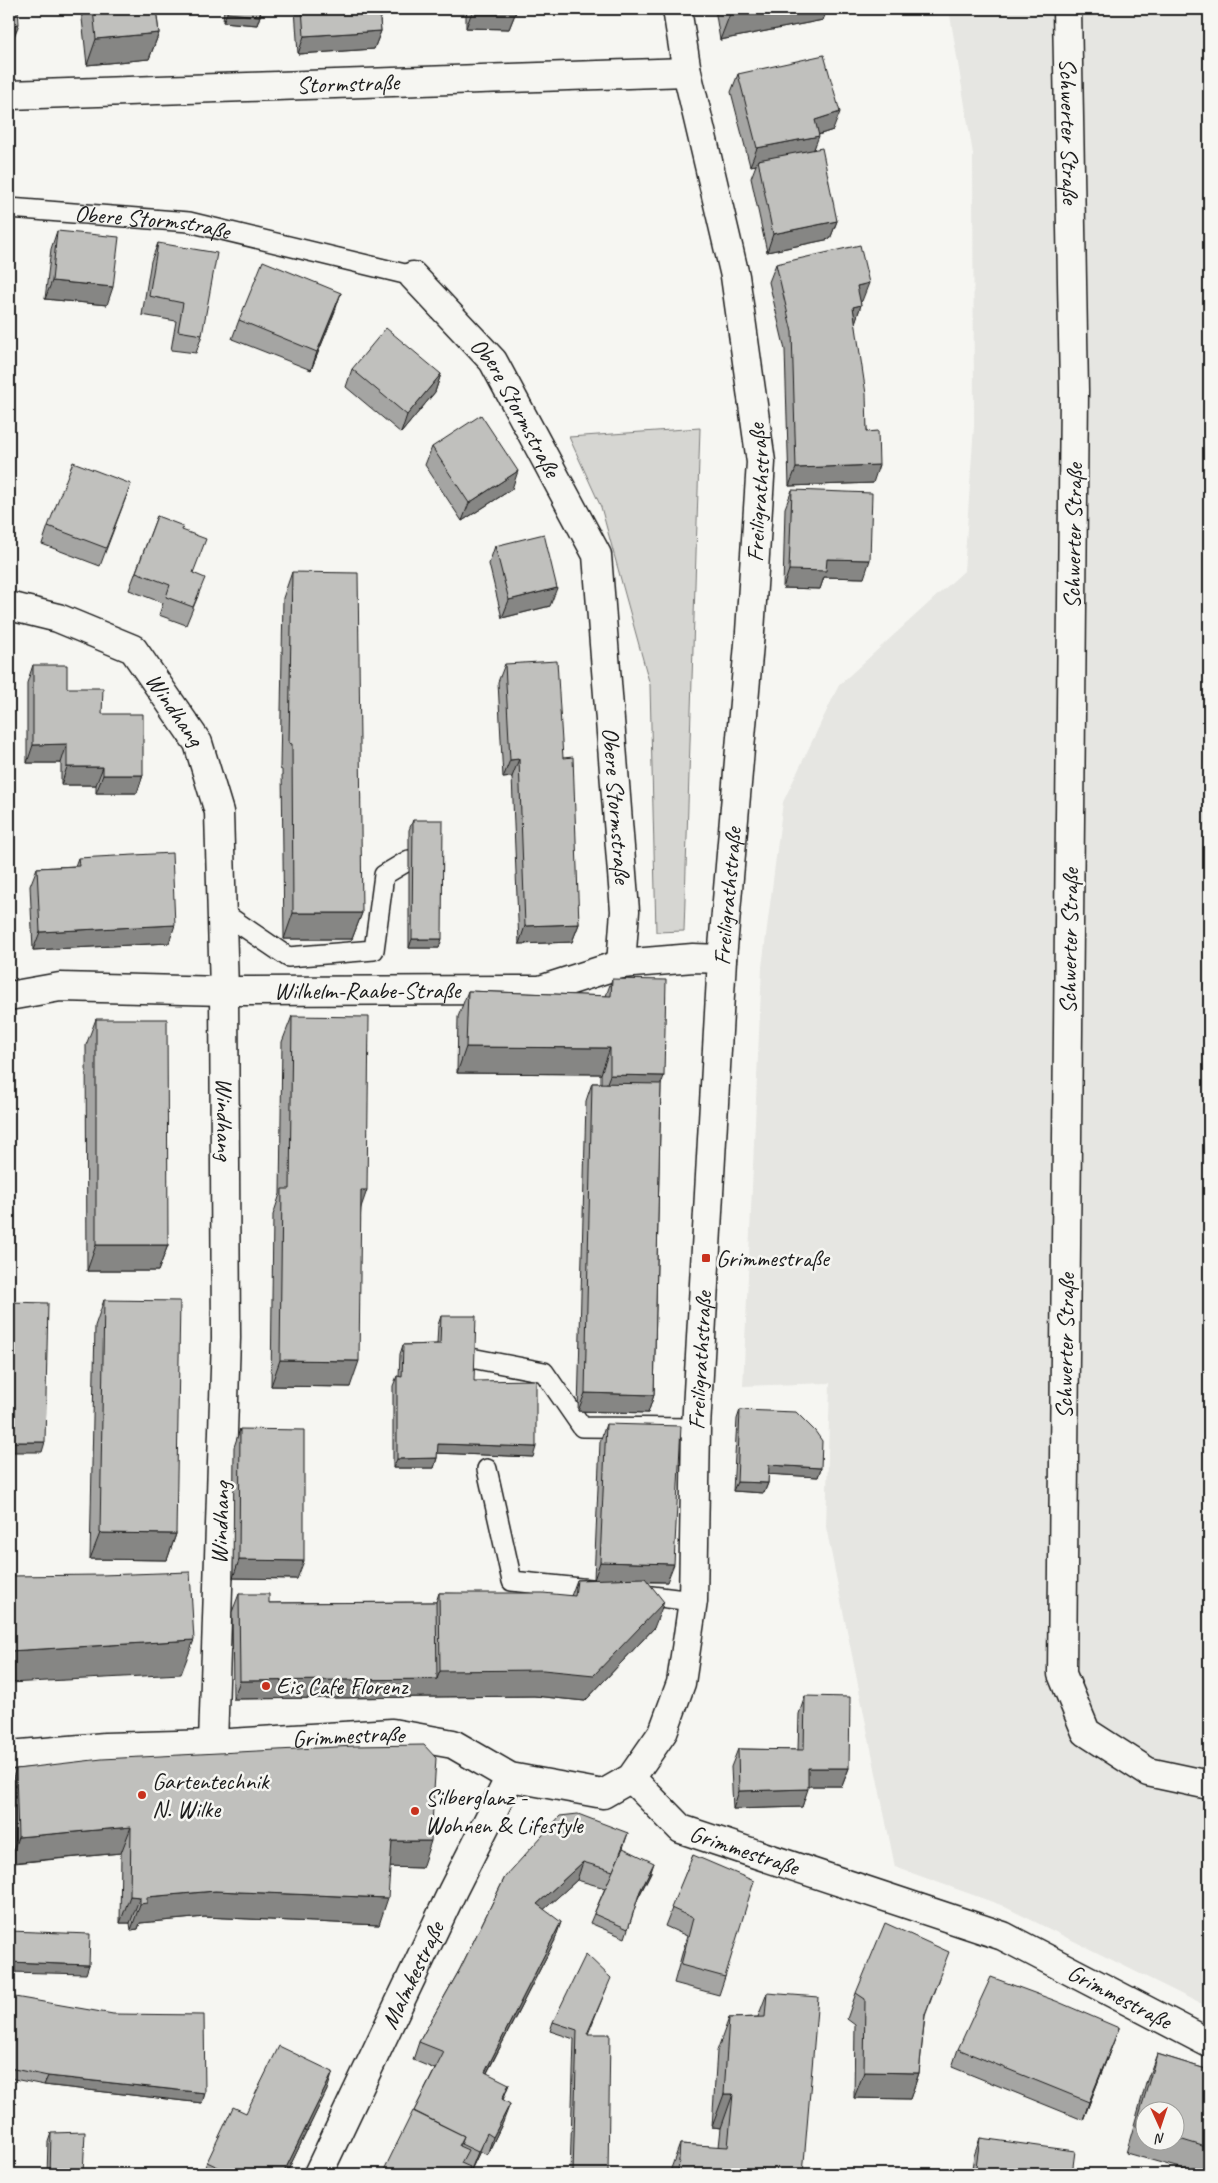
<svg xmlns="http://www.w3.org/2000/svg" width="1218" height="2183" font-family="Caveat,sans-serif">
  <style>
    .built { fill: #e6e6e2 }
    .green { fill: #d6d6d2; stroke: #797977 }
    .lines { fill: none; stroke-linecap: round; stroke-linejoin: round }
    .service-casing { stroke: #1c1c1c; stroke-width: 22 }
    .minor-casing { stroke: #1c1c1c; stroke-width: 31 }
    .service { stroke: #f6f6f2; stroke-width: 19 }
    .minor { stroke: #f6f6f2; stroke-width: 28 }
    .wall { fill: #a5a5a3; stroke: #1c1c1c; fill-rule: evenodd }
    .shaded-wall { fill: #868684; stroke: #1c1c1c }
    .building { fill: #c0c0bd; stroke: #1c1c1c }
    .poi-dot { fill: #c8321e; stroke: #f6f6f2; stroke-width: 2 }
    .labels { text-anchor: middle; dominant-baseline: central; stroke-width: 5; stroke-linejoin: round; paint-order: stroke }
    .street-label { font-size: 24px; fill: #1c1c1c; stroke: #f6f6f2 }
    .poi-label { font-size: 24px; fill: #1c1c1c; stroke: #f6f6f2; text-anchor: start }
  </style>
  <rect width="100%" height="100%" fill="#f6f6f2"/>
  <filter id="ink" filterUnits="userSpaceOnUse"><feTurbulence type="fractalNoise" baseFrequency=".02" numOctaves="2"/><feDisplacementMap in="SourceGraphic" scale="10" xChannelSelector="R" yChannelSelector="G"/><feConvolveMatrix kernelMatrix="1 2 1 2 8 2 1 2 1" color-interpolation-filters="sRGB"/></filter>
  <g filter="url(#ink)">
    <path class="built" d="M949 9H1209V2008L1001 1905 895 1867 826 1527 830 1383 743 1386 762 967 783 802 839 685 964 571 974 426 973 154Z"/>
    <path class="green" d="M700 428 684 931 656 932 650 685 601 507 569 437Z"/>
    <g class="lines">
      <g class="service-casing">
        <g id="service">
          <path id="s1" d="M9 208 189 222 413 276"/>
          <path d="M222 912 288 957 374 950 384 875 409 860"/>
          <path d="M471 1358 544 1372 582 1427 696 1428"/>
          <path d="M487 1469 512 1581 600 1590"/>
          <path d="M635 1594 693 1601"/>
        </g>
      </g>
      <g class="minor-casing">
        <g id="minor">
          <path id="s2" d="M1067 9 1074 390 1062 1674 1086 1732 1148 1772 1209 1785"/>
          <path id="s3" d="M9 95 687 72"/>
          <path id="s4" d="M413 276 493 361 597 555 625 911 621 964"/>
          <path id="s5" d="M9 606 58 618 133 649 198 743 219 812 224 991 226 1338 213 1744"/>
          <path id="s6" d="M9 996 60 987 224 991 540 990 621 964 693 958 722 959"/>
          <path id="s7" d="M9 1755 105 1747 213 1744 392 1733 453 1744 510 1777 603 1794 631 1778 663 1732 681 1683 693 1601 696 1428 722 959 750 632 761 462 735 276 687 72 677 9"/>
          <path id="s8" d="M631 1778 681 1829 1003 1936 1209 2043"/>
          <path id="s9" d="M318 2174 453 1890 510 1777"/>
        </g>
      </g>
      <use href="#service" class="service"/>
      <use href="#minor" class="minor"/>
    </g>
    <g class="wall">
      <path d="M81 9H156L159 33 149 59 87 65Z"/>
      <path d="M224 9H261L260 16 257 25 223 22Z"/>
      <path d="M295 9H379L381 31 374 49 298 54Z"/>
      <path d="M466 9H517L509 29 466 28Z"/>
      <path d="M715 9H827L823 20 720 40Z"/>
      <path d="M738 74 833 130 818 135 814 149 837 221 830 239 767 252 751 178 756 165 750 166 731 92Z"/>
      <path d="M57 231 107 305 45 299 51 249Z"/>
      <path d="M158 243 202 335 196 353 171 350 176 321 142 315 151 261Z"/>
      <path d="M776 264 862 301H860L861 305 855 322 873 483 789 486 785 350 769 282Z"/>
      <path d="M335 311 311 370 232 339 239 320Z"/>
      <path d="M352 369 441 374 435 392 401 433 346 387Z"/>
      <path d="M432 447 512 489 462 521 425 465Z"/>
      <path d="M131 484 100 566 42 544 48 526Z"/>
      <path d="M792 490 864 578 824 577 820 589 783 588 785 508Z"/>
      <path d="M157 516 182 530 198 596 186 625 159 615 163 603 129 590Z"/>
      <path d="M495 546 550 606 502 618 489 564Z"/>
      <path d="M292 572 362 913 352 939H284L282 770 280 769 283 598Z"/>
      <path d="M505 664 563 758 579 924 572 942 519 944 512 777 503 778 498 682Z"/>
      <path d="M33 665 67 688 102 714 143 775 137 793H96V785H61V763H27V683Z"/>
      <path d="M413 820 439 948H409V830Z"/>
      <path d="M78 858 169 943 33 950 30 886 37 868 75 866Z"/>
      <path d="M612 979 661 1084 654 1395 648 1413 578 1411 586 1101 592 1083H601V1074L457 1073 458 1017 468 991 606 996Z"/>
      <path d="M292 1016 361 1207 350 1387 271 1386 273 1215 280 1194 282 1042Z"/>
      <path d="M96 1019 168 1245 158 1271H87L86 1045Z"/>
      <path d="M104 1300 176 1534 167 1560 90 1559 95 1326Z"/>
      <path d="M441 1316 474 1381 533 1457 437 1453V1458L434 1468H393V1386L397 1376 399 1377 400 1354 403 1345 437 1344 438 1325Z"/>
      <path d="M740 1410 821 1468 818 1477 768 1474V1483L764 1493 733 1491 737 1419Z"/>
      <path d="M606 1424 667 1582H648L654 1628 585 1701 534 1696 233 1699 232 1612 239 1594 269 1603 436 1602 439 1593 571 1596 577 1580 594 1579 600 1442Z"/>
      <path d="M240 1429 297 1579 233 1578 234 1447Z"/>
      <path d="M805 1696 849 1768 842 1786H808L802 1807 733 1809 731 1767 738 1749 798 1750 799 1714Z"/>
      <path d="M16 1769 422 1868 390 1867 379 1925 205 1917 140 1923 138 1929 131 1930 130 1923H120L121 1853 14 1863 13 1777Z"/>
      <path d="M628 1833 623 1848 651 1872 638 1898 625 1938 590 1923 605 1888 577 1880 544 1909 555 1940 487 2073 503 2100V2122L487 2155 480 2151 471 2170 469 2169 467 2174 414 2111 435 2069 413 2060 419 2042 460 1969 505 1877Z"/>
      <path d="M693 1855 725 1977 719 1995 674 1983 687 1936 665 1926Z"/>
      <path d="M939 1978 925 2016 919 2073 910 2099 854 2098 855 2025 847 2019 856 1993Z"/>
      <path d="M607 1987 588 2034 608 2174H570L574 2039 550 2031 553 2022Z"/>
      <path d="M767 1993 803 2174H669L680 2144 719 2147 721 2128 712 2127 717 2051 729 2018 758 2017Z"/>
      <path d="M9 1996 205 2093 202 2103 44 2085 9 2078Z"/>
      <path d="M1112 2046 1083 2120 952 2067 958 2049Z"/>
      <path d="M1157 2054 1209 2070V2174H1201L1126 2153 1147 2080ZM1146 2110H1176V2140H1146Z"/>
      <path d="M327 2090 286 2174H202L207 2162 246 2113Z"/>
      <path d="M51 2133 83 2174H47L48 2142Z"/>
      <path d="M980 2138 1072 2174H971L974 2156Z"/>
    </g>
    <g class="shaded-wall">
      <path d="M473 9H517L509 29 466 28Z"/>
      <path d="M756 9H827L823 20 720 40 730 14Z"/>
      <path d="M227 13 260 16 257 25 223 22Z"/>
      <path d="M19 24 12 42 9 43V25Z"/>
      <path d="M381 31 374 49 298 54 304 36Z"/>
      <path d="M159 33 149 59 87 65 96 39Z"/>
      <path d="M840 112 833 130 808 138 815 120Z"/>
      <path d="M819 136 812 154 758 160 756 165 750 166 757 148Z"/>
      <path d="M837 221 830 239 767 252 773 234Z"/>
      <path d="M52 281 113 287 107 305 45 299Z"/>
      <path d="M869 283 862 301 850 304 857 286Z"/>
      <path d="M341 293 335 311 311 370 317 352Z"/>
      <path d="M861 305 855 323 853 307Z"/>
      <path d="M441 374 435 392 401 433 407 415Z"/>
      <path d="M879 465 873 483 789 486 796 468Z"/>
      <path d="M518 471 512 489 462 521 469 503Z"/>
      <path d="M827 559 870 560 864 578 824 577 820 589 783 588 789 570Z"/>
      <path d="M557 588 550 606 502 618 509 600Z"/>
      <path d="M67 744 61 763H27L33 745Z"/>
      <path d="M519 759 512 777 503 778 510 760Z"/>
      <path d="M67 767H103L96 785H61Z"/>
      <path d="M103 775H143L137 793H96Z"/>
      <path d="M293 913H362L352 939H284Z"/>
      <path d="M579 924 572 942 519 944 525 926Z"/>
      <path d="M175 925 169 943 33 950 40 932Z"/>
      <path d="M412 939H442L439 948H409Z"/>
      <path d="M466 1047 610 1048 601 1074 457 1073Z"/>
      <path d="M610 1075 664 1076 655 1102 600 1101Z"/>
      <path d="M361 1190H367L358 1216Z"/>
      <path d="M96 1245H168L158 1271H87Z"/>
      <path d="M280 1360 359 1361 350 1387 271 1386Z"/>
      <path d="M585 1393 654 1395 648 1413 578 1411Z"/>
      <path d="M9 1442H45L42 1452H9Z"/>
      <path d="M438 1444 536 1447 533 1457 435 1453Z"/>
      <path d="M437 1458 434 1468H393L397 1459Z"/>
      <path d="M769 1465 821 1468 818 1477 765 1474Z"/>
      <path d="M737 1482 768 1483 764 1493 733 1491Z"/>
      <path d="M100 1533 176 1534 167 1560 90 1559Z"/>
      <path d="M239 1560 304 1561 297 1579 233 1578Z"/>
      <path d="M600 1562 674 1564 667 1582 594 1580Z"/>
      <path d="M664 1602 654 1628 585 1701 534 1696 233 1699 240 1681 437 1679 440 1671Z"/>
      <path d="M194 1640 181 1674 9 1683V1651Z"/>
      <path d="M808 1768H849L842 1786H802Z"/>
      <path d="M808 1789 802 1807 733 1809 739 1791Z"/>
      <path d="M131 1827 121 1853 9 1863 18 1837Z"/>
      <path d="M392 1841H431L422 1868 382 1867Z"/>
      <path d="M583 1862 577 1880 530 1922 537 1904Z"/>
      <path d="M654 1863 651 1872 637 1900 640 1891Z"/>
      <path d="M215 1891 388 1898 379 1925 205 1917 140 1923 138 1929 131 1930 140 1904 147 1897Z"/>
      <path d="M130 1896 140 1897 130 1923H120Z"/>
      <path d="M9 1900H14L9 1916Z"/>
      <path d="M561 1922 555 1940 478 2090 485 2072Z"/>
      <path d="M9 1962 89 1965 86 1974 9 1972Z"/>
      <path d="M1119 2028 1112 2046 1083 2120 1089 2102Z"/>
      <path d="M333 2072 327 2090 286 2174H283Z"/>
      <path d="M864 2072 919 2073 910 2099 854 2098Z"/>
      <path d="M48 2076 205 2093 202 2103 44 2085Z"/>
      <path d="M509 2084 502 2103V2099Z"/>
      <path d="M724 2094H733L721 2128 712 2127Z"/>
      <path d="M510 2104 503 2122 487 2155 493 2137Z"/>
      <path d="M487 2133 480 2151 471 2170 478 2152Z"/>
    </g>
    <g class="building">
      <path d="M9 9H18L19 24 9 25Z"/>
      <path d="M93 9H156L159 33 96 39Z"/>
      <path d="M227 9H261L260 16 227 13Z"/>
      <path d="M302 9H379L381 31 304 36Z"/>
      <path d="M729 9H756L730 14Z"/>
      <path d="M824 55 840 112 815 120 819 136 757 148 738 74Z"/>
      <path d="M822 148 837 221 773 234 758 160Z"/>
      <path d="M57 231 119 237 113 287 52 281Z"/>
      <path d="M158 243 217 253 202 335 178 331 183 303 149 296Z"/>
      <path d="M860 245 869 283 857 286 861 305 853 307 866 394 867 432 878 431 879 465 796 468 792 332 776 264Z"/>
      <path d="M263 261 341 293 317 352 239 320Z"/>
      <path d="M386 328 441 374 407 415 352 369Z"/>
      <path d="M481 415 518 471 469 503 432 447Z"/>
      <path d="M73 462 131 484 106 548 48 526Z"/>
      <path d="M792 490 872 493 870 560 827 559 826 571 789 570Z"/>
      <path d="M157 516 183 526 182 530 206 539 193 573 205 578 193 607 166 597 170 585 136 572Z"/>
      <path d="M544 534 557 588 509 600 495 546Z"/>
      <path d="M292 572 358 573 362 913H293L292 744 289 743Z"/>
      <path d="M557 661 563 758 573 757 579 924 525 926 519 759 510 760 505 664Z"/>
      <path d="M33 665H67V688H103L102 714H143V775H103V767H67V744L33 745Z"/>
      <path d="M413 820H443L442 939H412Z"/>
      <path d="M172 853 175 925 40 932 37 868 79 866 78 858Z"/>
      <path d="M612 979 666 980 664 1076 610 1075V1048L466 1047 468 991 611 996Z"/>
      <path d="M292 1016 369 1017 367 1190H361L359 1361 280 1360 282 1189H290Z"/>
      <path d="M96 1019H167L168 1245H96Z"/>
      <path d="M592 1083 661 1084 654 1395 585 1393Z"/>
      <path d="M104 1300 180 1301 176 1534 100 1533Z"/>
      <path d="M9 1302 48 1303 45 1442H9Z"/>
      <path d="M441 1316H476L474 1381 536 1380V1447L438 1444 437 1458 397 1459V1376L402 1377 403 1345 440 1344Z"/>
      <path d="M740 1410 796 1412 815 1431 822 1441 821 1468 769 1465 768 1483 737 1482Z"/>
      <path d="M606 1424 681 1426 674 1564 600 1562Z"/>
      <path d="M240 1429 304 1430V1561L239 1560Z"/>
      <path d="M190 1572 194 1640 9 1651V1576L101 1575Z"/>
      <path d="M645 1578 664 1602 594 1675 543 1670 440 1671 439 1593H543L575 1596 577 1580Z"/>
      <path d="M239 1594H269V1603L436 1602 437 1679 240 1681Z"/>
      <path d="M805 1696 850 1697 849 1768H808V1789L739 1791 738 1749 804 1750Z"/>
      <path d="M424 1745 436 1758 431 1841H392L388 1898 215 1891 147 1897V1903L140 1904V1897L130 1896 131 1827 18 1837 16 1769 102 1759 355 1746Z"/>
      <path d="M9 1777H13L14 1900H9Z"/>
      <path d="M578 1814 628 1833 613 1871 583 1862 537 1904 561 1922 485 2072 509 2084 502 2099 510 2104 493 2137 487 2133 478 2152 461 2144 464 2136 414 2111 444 2052 419 2042 460 1969 505 1877 560 1816Z"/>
      <path d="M623 1848 654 1863 640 1891 628 1929 594 1914Z"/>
      <path d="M693 1855 754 1881 725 1977 681 1965 693 1918 671 1908Z"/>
      <path d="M885 1923 949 1952 925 2014 919 2073 864 2072 865 1999 856 1993Z"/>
      <path d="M9 1931 90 1934 89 1965 9 1962Z"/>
      <path d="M586 1954 611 1978 587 2034H610L608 2174H573L577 2030 553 2022Z"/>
      <path d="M991 1977 1056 2001 1119 2028 1089 2102 958 2049Z"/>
      <path d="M767 1993 818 1997 803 2174H678L680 2144 728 2147 733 2094H724L729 2018 765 2017Z"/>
      <path d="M9 1996 113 2014 204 2015 205 2093 48 2076 9 2068Z"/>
      <path d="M279 2046 333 2072 283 2174H233L207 2162 233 2107 246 2113Z"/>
      <path d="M1157 2054 1209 2070V2148L1176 2138V2110H1146V2129L1136 2126Z"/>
      <path d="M413 2111 464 2136 459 2146 468 2150 461 2163 470 2167 466 2174H382Z"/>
      <path d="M85 2132 83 2174H50L51 2133Z"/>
      <path d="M980 2138 1075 2151 1072 2174H975Z"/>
    </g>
  </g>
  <g class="poi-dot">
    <rect x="701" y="1253" width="10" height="10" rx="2.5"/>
    <circle cx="266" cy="1686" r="5"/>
    <circle cx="142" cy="1795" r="5"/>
    <circle cx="415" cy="1811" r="5"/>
  </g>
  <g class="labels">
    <g class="street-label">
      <text stroke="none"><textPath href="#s3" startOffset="339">Stormstraße</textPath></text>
      <text stroke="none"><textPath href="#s2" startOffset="122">Schwerter Straße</textPath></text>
      <text stroke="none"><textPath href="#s1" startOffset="144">Obere Stormstraße</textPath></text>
      <text stroke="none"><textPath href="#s4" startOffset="168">Obere Stormstraße</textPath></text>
      <text stroke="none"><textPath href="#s7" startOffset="1940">Freiligrathstraße</textPath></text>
      <text transform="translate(1073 536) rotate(-89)">Schwerter Straße</text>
      <text stroke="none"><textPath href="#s5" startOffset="205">Windhang</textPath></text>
      <text stroke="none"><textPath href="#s4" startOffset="588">Obere Stormstraße</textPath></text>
      <text stroke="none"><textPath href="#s7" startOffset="1535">Freiligrathstraße</textPath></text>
      <text transform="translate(1069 941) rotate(-89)">Schwerter Straße</text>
      <text stroke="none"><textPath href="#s6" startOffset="359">Wilhelm-Raabe-Straße</textPath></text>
      <text stroke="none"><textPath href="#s5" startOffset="625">Windhang</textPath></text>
      <text transform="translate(1065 1346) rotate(-89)">Schwerter Straße</text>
      <text stroke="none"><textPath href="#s7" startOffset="1070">Freiligrathstraße</textPath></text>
      <text transform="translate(220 1523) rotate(-88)">Windhang</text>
      <text stroke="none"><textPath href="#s7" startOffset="340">Grimmestraße</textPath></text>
      <text stroke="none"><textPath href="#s8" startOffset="138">Grimmestraße</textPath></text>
      <text stroke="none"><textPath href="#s9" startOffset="220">Malmkestraße</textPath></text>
      <text stroke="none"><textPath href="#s8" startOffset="542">Grimmestraße</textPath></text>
    </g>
    <g class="poi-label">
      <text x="716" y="1258">Grimmestraße</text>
      <text x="276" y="1686">Eis Cafe Florenz</text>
      <text x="152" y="1781">Gartentechnik<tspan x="152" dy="28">N. Wilke</tspan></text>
      <text x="425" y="1797">Silberglanz -<tspan x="425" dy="28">Wohnen &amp; Lifestyle</tspan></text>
    </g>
  </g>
  <rect width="1218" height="2183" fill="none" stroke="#f6f6f2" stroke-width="30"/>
  <rect x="15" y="15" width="1188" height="2153" fill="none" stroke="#1c1c1c" stroke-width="2" filter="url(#ink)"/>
  <g transform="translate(1160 2126) rotate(177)"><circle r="24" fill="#f6f6f2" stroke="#9f9f9c"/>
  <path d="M0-4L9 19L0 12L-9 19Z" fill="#c8321e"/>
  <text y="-8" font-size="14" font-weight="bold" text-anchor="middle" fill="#1c1c1c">N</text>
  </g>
</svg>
